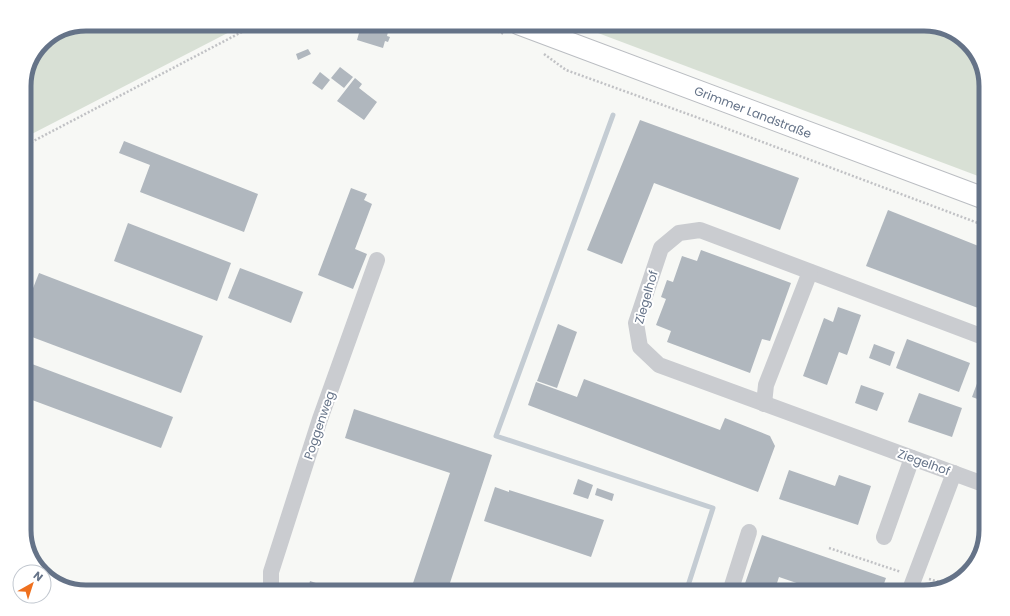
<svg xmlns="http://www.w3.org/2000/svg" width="1010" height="616" font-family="Poppins,sans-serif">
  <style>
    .green { fill: #d8e0d5 }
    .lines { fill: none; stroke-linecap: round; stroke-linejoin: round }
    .stream { stroke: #c4ccd3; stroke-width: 5 }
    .building { fill: #b0b7be }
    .major-casing { stroke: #babdc2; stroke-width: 23 }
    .path { stroke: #c1c2c5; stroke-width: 2.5; stroke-dasharray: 2 2; stroke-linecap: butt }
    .minor { stroke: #caccd0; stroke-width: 16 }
    .major { stroke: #fff; stroke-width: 21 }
    .labels { text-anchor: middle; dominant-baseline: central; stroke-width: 4; stroke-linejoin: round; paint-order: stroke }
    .street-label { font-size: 12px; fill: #657388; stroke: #fff }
    .rim { fill: none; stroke: #657388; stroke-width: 5 }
  </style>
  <rect width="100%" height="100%" fill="#f7f8f5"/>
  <g class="green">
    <path d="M86 24H245L24 138V83L42 42Z"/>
    <path d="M574 24H924L955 32 978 55 986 83V179Z"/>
  </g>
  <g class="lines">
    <path class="stream" d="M613 115 496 436 713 508 686 592"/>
  </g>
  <g class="building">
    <path d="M364 24H390L387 36 390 37 388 42 385 41 383 48 357 40 361 26H364Z"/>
    <path d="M308 49 311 54 298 60 296 54Z"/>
    <path d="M340 67 353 77 344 88 331 78Z"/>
    <path d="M320 72 330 80 322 90 312 83Z"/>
    <path d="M355 78 362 84 359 88 377 102 364 120 337 101Z"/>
    <path d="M640 120 799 178 780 230 654 183 622 264 587 250Z"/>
    <path d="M124 141 258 194 244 232 140 192 150 165 119 153Z"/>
    <path d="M351 188 367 194 364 200 372 204 355 249 367 254 353 289 318 275Z"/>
    <path d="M888 210 986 249V311L866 266Z"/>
    <path d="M128 223 231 263 217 301 114 261Z"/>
    <path d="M701 250 791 283 770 341 762 339 750 373 667 342 671 331 656 325 666 299 661 297 667 280 673 282 682 256 697 261Z"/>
    <path d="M240 268 303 292 291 323 228 298Z"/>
    <path d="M39 273 203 336 181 393 24 334V311Z"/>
    <path d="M838 307 861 315 847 355 839 352 827 385 803 376 824 318 833 322Z"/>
    <path d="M558 324 577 332 557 388 537 381Z"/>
    <path d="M907 339 970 363 959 392 896 368Z"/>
    <path d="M874 344 895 352 890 366 869 358Z"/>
    <path d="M24 361 173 417 161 448 24 397Z"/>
    <path d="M979 378 986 381V402L972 397Z"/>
    <path d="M584 379 720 430 725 418 770 436 775 446 758 492 528 405 536 382 577 397Z"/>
    <path d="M861 385 884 393 877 411 855 403Z"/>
    <path d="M919 393 962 408 952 437 908 422Z"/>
    <path d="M354 409 492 455 447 592H410L450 473 345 438Z"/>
    <path d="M789 470 835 486 839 475 871 486 858 525 779 499Z"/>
    <path d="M578 479 593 485 588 499 573 494Z"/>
    <path d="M495 487 509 492V490L604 520 591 557 484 521Z"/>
    <path d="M597 488 614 494 612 501 595 495Z"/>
    <path d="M762 535 886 578 881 592H823L779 577 774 592H742Z"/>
    <path d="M310 581 342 592H307Z"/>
  </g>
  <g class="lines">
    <g class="major-casing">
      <path id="major" d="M519 24 986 199"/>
    </g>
    <g class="path">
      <path d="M479 24 504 34"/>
      <path d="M544 54 566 70 696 117 986 226"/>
      <path d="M24 146 257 24"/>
      <path d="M829 548 901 572"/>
      <path d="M929 579 950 585"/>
      <path d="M800 592 801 589"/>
    </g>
    <g class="minor">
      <path d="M986 338 700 230 679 233 661 248 636 323 640 347 659 365 986 485"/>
      <path d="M764 404 766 385 810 272"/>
      <path d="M884 537 912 458"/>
      <path d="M271 592V572L320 419 377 260"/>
      <path d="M730 592 749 532"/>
      <path d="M909 592 954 473"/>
    </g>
    <use href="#major" class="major"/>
  </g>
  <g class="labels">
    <g class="street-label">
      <text transform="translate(753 112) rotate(21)">Grimmer Landstraße</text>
      <text transform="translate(646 297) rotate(-74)">Ziegelhof</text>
      <text transform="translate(319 425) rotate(-71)">Poggenweg</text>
      <text transform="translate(924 462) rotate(20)">Ziegelhof</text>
    </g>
  </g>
  <path d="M0 0H1010V616H0ZM86 31H924A55 55 0 0 1 979 86V530A55 55 0 0 1 924 585H86A55 55 0 0 1 31 530V86A55 55 0 0 1 86 31Z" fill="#fff" fill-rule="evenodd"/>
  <path class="rim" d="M86 31H924A55 55 0 0 1 979 86V530A55 55 0 0 1 924 585H86A55 55 0 0 1 31 530V86A55 55 0 0 1 86 31Z"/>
  <g transform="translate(32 584) rotate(39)"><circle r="19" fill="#ffffff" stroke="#c1c7cf"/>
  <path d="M0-3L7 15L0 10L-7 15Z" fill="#ef701e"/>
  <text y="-6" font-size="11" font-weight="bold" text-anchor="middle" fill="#657388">N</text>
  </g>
</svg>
